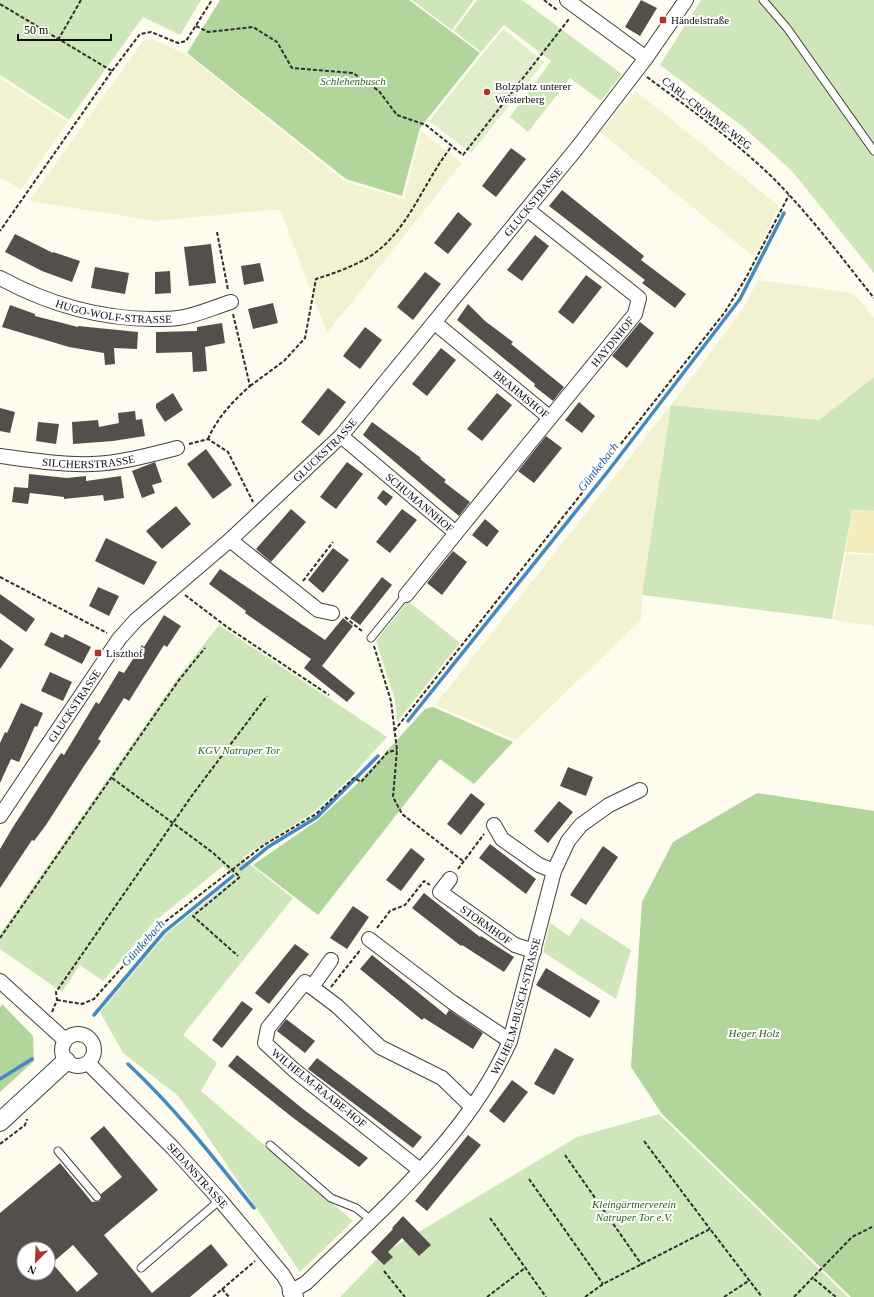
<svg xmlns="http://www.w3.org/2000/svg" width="874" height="1297" font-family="'Times New Roman',serif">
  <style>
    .farmland { fill: #f2f1d1 }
    .green { fill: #cfe6bb }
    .forest { fill: #b2d59c }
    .sand { fill: #f6edbf }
    .pitch { fill: #e0eecc }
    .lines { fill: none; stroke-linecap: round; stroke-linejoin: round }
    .stream { stroke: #4589c2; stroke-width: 3.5 }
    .building { fill: #554f4b; fill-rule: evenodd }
    .service-casing { stroke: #404040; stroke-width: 9 }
    .minor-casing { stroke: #404040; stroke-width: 16 }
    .tertiary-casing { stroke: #404040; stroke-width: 20 }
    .path { stroke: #2f2f2f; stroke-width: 2; stroke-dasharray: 4 2; stroke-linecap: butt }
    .service { stroke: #fff; stroke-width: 7 }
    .minor { stroke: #fff; stroke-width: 14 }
    .tertiary { stroke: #fff; stroke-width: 18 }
    .poi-dot { fill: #b23231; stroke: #fff; stroke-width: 1.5 }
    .labels { text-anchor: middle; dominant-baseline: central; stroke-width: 4; stroke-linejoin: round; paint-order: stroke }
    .poi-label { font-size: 11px; fill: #0d0d0d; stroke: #fff; text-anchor: start }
    .park-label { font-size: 11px; font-style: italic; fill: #2c6023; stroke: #fff }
    .street-label { font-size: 11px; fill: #0d0d0d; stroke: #fff }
    .water-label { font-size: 12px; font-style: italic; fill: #215c95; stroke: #fff }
  </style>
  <rect width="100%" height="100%" fill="#fefcef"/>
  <g class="farmland">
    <path d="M152 39 186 54 346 182 404 199 421 131 462 163 327 333 280 209 156 221 29 201 143 41Z"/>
    <path d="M0 78 68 122 21 189 0 177Z"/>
    <path d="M636 91 779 206 754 257 600 132Z"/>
    <path d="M758 280 853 293 874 318V377L819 420 671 405 642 595 641 620 516 740 435 705 671 405 744 307Z"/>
    <path d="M846 554 874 555V626L833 620Z"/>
  </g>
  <g class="green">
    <path d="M0 0H201L180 35 143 17 69 120 0 75Z"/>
    <path d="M412 0H474L452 30Z"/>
    <path d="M477 0H522L622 74 601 101 570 78 528 132 510 117 551 61 504 25 481 52 454 31Z"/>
    <path d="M701 0H874V273L792 171 742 126 660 65Z"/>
    <path d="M874 377V511L852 510 832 619 642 595 671 405 819 420Z"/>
    <path d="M408 601 460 643 397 722 395 700 376 641Z"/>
    <path d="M219 625 387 737 351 777 314 812 242 858 293 898 183 1035 217 1063 201 1091 353 1221 300 1272 197 1121 177 1095 123 1053 100 1012 166 934 236 877 223 866 155 921 103 981 80 965 62 992 0 949V934L177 679Z"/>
    <path d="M581 918 631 950 616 999 543 952 550 923 569 936Z"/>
    <path d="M659 1114 848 1297H340L382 1254 577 1137Z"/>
  </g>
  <g class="forest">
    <path d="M220 0H409L480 53 420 128 402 196 346 179 187 53Z"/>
    <path d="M433 707 513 742 474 784 440 759 318 915 253 865 318 820 357 784 425 709Z"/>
    <path d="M757 793 874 811V1297H851L662 1114 631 1067 642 902 673 842Z"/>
    <path d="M2 1004 33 1036 34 1061 0 1092V1008Z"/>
  </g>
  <path class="sand" d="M852 510 874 511V554L845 552Z"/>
  <path class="pitch" d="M503 29 544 62 471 153 429 121Z"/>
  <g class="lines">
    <g class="stream">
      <path d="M408 721 609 470 740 299 784 213"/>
      <path d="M241 869 268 847 317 817 378 756"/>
      <path d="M94 1015 164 932 233 876"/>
      <path d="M128 1064C175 1108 214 1158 254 1208"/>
      <path d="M0 1079 32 1059"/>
    </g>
  </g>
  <g class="building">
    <path d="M641 0 657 8 640 36 625 27Z"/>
    <path d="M511 148 526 159 496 197 482 186Z"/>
    <path d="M562 190 644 256 641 260 686 294 675 308 642 283 645 280 549 206Z"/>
    <path d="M458 212 472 224 448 254 434 243Z"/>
    <path d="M15 234 53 253V252L80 261 72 282 42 271 5 252Z"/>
    <path d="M535 235 549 246 522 281 507 270Z"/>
    <path d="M211 244 216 283 189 286 184 247Z"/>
    <path d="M260 263 264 281 244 285 241 266Z"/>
    <path d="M95 267 129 273 125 294 91 288Z"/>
    <path d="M170 271 171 293 155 294V272Z"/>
    <path d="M425 272 441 284 413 320 397 307Z"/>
    <path d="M586 275 602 287 573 324 558 312Z"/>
    <path d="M273 303 278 323 253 329 248 309Z"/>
    <path d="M468 304 485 321 513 342 511 344 564 387 553 401 534 386 535 384 457 320Z"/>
    <path d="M10 305 35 314V316L78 327V326L138 332 137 349 114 348 115 364 105 365 104 353 69 347 2 327Z"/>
    <path d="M640 322 654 333 627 368 612 356Z"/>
    <path d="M222 323 225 343 205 347 207 371 193 372 192 352 156 353V332L197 331V327Z"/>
    <path d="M365 327 382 340 360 369 343 356Z"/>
    <path d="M441 348 456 360 427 396 412 384Z"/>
    <path d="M328 388 346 402 319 436 301 422Z"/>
    <path d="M173 393 183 410 165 422 156 408V404Z"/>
    <path d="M497 393 512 405 482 441 467 429Z"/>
    <path d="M579 402 595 416 582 433 565 420Z"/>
    <path d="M0 408 15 412 10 433 0 431Z"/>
    <path d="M135 411 136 420 142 419 145 436 113 441 73 444 72 422 98 420 99 427 119 423 118 413Z"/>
    <path d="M38 422 59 424 56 444 36 441Z"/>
    <path d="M372 422 421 458 420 459 446 480 444 482 470 502 459 516 363 435Z"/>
    <path d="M546 436 562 448 534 483 518 471Z"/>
    <path d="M206 449 232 485 213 499 187 464Z"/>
    <path d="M155 462 162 482 152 485 155 493 142 498 132 471Z"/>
    <path d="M347 462 363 474 336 509 320 497Z"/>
    <path d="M29 474 67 478 86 476V481L121 476 124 498 104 501 103 495 64 499V497L30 493 28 504 12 502 14 487 28 488Z"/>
    <path d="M383 490 393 497 386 506 377 498Z"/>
    <path d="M176 506 191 524 162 549 146 531Z"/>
    <path d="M291 509 306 522 271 562 256 549Z"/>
    <path d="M402 509 417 520 390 553 376 542Z"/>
    <path d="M485 519 499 531 487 547 472 535Z"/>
    <path d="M106 538 157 562 144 585 95 561Z"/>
    <path d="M333 548 349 560 323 593 308 580Z"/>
    <path d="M453 551 467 562 442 595 427 583Z"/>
    <path d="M220 569 325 640 343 618 353 626 322 666 355 693 347 702 304 668 311 659 245 613 246 611 209 584Z"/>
    <path d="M382 577 392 585 360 625 350 618Z"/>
    <path d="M98 587 119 596 109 616 89 606Z"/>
    <path d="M0 594 35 619 26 632 0 613Z"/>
    <path d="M164 615 181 626 167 647 164 645 129 701 124 698 98 739 101 741 84 766 46 825 34 841 32 840 0 888V849L13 827 61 753 64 755 96 702 99 704 119 671 124 673 142 645 144 647Z"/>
    <path d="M51 632 63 638 65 634 91 647 82 664 44 645Z"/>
    <path d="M0 639 14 649 0 669Z"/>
    <path d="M50 672 72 682 63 701 41 691Z"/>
    <path d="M21 703 43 713 37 727 35 726 19 762 11 759 0 783V743L5 732 7 733Z"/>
    <path d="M568 767 593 777 586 796 560 786Z"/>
    <path d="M471 793 485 804 461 835 447 824Z"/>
    <path d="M559 801 573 812 548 843 534 831Z"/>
    <path d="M490 844 536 879 526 894 479 858Z"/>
    <path d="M603 846 618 857 586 905 570 895Z"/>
    <path d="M411 848 425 859 401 891 386 880Z"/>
    <path d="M424 893 480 937 481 936 514 957 504 972 462 945 461 946 412 908Z"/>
    <path d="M353 906 369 917 347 949 330 938Z"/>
    <path d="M295 944 309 954 269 1004 255 993Z"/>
    <path d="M372 955 446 1015 449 1010 483 1033 473 1049 424 1018 422 1020 360 969Z"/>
    <path d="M546 968 600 1001 590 1018 536 985Z"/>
    <path d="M242 1001 253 1009 222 1048 212 1040Z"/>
    <path d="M286 1019 315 1041 305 1053 277 1031Z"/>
    <path d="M555 1048 574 1059 554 1095 534 1084Z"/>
    <path d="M237 1055 303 1109 368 1158 359 1167 292 1117 228 1066Z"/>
    <path d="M317 1058 422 1137 413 1148 308 1069Z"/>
    <path d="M512 1080 528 1092 504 1123 489 1111Z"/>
    <path d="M104 1126 158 1190 104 1235 152 1293 211 1244 228 1265 190 1297H0V1213L60 1163 92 1202 100 1201 101 1194 122 1177 90 1138ZM73 1245 98 1274 77 1292 52 1263ZM24 1249H48V1273H24Z"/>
    <path d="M468 1135 481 1145 427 1211 415 1201Z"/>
    <path d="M403 1216 431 1245 419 1256 402 1238 388 1252 393 1257 384 1265 371 1252 393 1229 392 1228Z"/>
  </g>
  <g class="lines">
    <g class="service-casing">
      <g id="service">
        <path d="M763 0 787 28 874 151"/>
        <path d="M371 638 406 595"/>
        <path d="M270 1145 331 1198 356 1208 371 1220"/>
        <path d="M58 1151 97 1197"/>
        <path d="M141 1268 220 1200"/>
      </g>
    </g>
    <g class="minor-casing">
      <g id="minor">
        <path d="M567 0 646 58"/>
        <path id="s1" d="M0 278C48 304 99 319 154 319 162 319 171 319 178 318 196 316 214 307 231 302"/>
        <path id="s2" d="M435 323 549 417"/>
        <path id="s3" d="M341 436 456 533 406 595"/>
        <path id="s4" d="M0 456C30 460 61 465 92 464 120 463 150 455 177 448"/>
        <path id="s5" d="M456 533 635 314 639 298 528 210"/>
        <path d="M230 540 318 610 332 613"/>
        <path id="s6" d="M0 816 119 639 136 620 230 540 341 436 577 148 646 58 686 0"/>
        <path d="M494 825 502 839 539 865 554 871"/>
        <path id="s7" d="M450 879 440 892 515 945 534 951"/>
        <path d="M369 939 452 1002 510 1041"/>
        <path d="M0 981 65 1040"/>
        <path d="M312 987 331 960"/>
        <circle cx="78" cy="1050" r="16"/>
        <path id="s8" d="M88 1063 173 1148 220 1200 283 1275 289 1285 290 1292 296 1297"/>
        <path d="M420 1170 294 1070 265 1043 268 1028 305 982 337 1006 380 1047 442 1078 472 1107"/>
        <path id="s9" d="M290 1292 306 1283C381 1210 467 1138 510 1041L554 871 568 841 581 825 609 805 640 790"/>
      </g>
    </g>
    <g class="tertiary-casing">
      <path id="tertiary" d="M0 1122 66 1061"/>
    </g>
    <g class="path">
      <path d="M544 0 557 10"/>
      <path d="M0 4 112 71 0 231"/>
      <path d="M196 26 208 32 253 27 277 42 292 68 353 73 379 91 397 115 426 125 463 155 569 19"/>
      <path d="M58 40 81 0"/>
      <path d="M112 71 140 34 151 32 178 43 186 41 212 0"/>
      <path d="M647 77C690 109 734 140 773 178 810 215 841 257 874 298"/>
      <path d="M217 232 228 290"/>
      <path d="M250 386 284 361 305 338 316 279C335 273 355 266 372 255 409 230 425 179 452 146"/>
      <path d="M208 439C217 418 233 401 250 386L233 314"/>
      <path d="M189 444 208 439 228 452 253 502"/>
      <path d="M0 577 107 633"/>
      <path d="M303 581 333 542"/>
      <path d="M185 595 227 627 329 695"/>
      <path d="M345 617 363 632"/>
      <path d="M374 646 391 701 397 750 393 797 402 814 463 861"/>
      <path d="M394 731 725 312 747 276 789 195"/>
      <path d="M112 778 212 852 240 877 193 916 238 956"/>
      <path d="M458 869 484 834"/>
      <path d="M377 928 390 911 405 905 424 881 430 885"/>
      <path d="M0 938 179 680 205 648"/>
      <path d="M331 987 361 949"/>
      <path d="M57 1000 82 1004 94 999 157 928 264 845 316 814 354 778 361 782 388 752 397 750"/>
      <path d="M52 1012 57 1000 56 992 193 794 267 696"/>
      <path d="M644 1141 710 1229"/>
      <path d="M0 1144 25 1125 27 1119"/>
      <path d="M565 1155 642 1265"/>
      <path d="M529 1179 603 1284"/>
      <path d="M490 1218 546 1297"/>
      <path d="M384 1271 405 1297"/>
      <path d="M814 1279 836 1297"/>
      <path d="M222 1289 229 1297"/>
      <path d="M213 1297 255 1261"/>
      <path d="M487 1297 525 1268"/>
      <path d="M585 1297 603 1284 710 1229 762 1297"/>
      <path d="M724 1297 750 1280"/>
      <path d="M794 1297 852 1237 874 1226"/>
    </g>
    <use href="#service" class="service"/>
    <use href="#minor" class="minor"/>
    <use href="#tertiary" class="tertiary"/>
  </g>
  <g class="poi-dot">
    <rect x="659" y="16" width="8" height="8" rx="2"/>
    <circle cx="487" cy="92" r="4"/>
    <rect x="94" y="649" width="8" height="8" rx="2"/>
  </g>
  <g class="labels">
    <g class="poi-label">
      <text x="671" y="20">Händelstraße</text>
      <text x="495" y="86">Bolzplatz unterer<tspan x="495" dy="13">Westerberg</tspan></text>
      <text x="106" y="653">Liszthof</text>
    </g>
    <g class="park-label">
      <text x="353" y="81">Schlehenbusch</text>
      <text x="239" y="750">KGV Natruper Tor</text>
      <text x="754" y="1033">Heger Holz</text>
      <text x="634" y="1204">Kleingärtnerverein<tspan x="634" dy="13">Natruper Tor e.V.</tspan></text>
    </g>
    <g class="street-label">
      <text transform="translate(707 113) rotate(38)">CARL-CROMME-WEG</text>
      <text stroke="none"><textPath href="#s6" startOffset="817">GLUCKSTRASSE</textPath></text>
      <text stroke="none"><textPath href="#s1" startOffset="120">HUGO-WOLF-STRASSE</textPath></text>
      <text stroke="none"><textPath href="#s5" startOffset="247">HAYDNHOF</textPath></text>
      <text stroke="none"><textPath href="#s2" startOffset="112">BRAHMSHOF</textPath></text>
      <text stroke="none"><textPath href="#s6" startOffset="493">GLUCKSTRASSE</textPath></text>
      <text stroke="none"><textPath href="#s4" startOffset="89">SILCHERSTRASSE</textPath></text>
      <text stroke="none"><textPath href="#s3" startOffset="103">SCHUMANNHOF</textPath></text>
      <text stroke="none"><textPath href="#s6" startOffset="133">GLUCKSTRASSE</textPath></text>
      <text stroke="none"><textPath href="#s7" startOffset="73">STORMHOF</textPath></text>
      <text stroke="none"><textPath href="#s9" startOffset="372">WILHELM-BUSCH-STRASSE</textPath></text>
      <text transform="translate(319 1088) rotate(39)">WILHELM-RAABE-HOF</text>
      <text stroke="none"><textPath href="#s8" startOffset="157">SEDANSTRASSE</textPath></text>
    </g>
    <g class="water-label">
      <text transform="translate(598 467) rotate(-52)">Güntkebach</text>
      <text transform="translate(143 943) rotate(-48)">Güntkebach</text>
    </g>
  </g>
  <g transform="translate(36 1261) rotate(204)"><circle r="19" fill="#ffffff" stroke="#9e9e9e"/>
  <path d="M0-3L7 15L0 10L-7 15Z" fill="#b23231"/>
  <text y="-6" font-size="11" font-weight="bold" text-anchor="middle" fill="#0d0d0d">N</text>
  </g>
  <path d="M18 34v6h93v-6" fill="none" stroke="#0d0d0d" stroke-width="2"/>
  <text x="24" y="34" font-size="12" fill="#0d0d0d" stroke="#ffffff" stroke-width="3" paint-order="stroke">50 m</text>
</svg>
